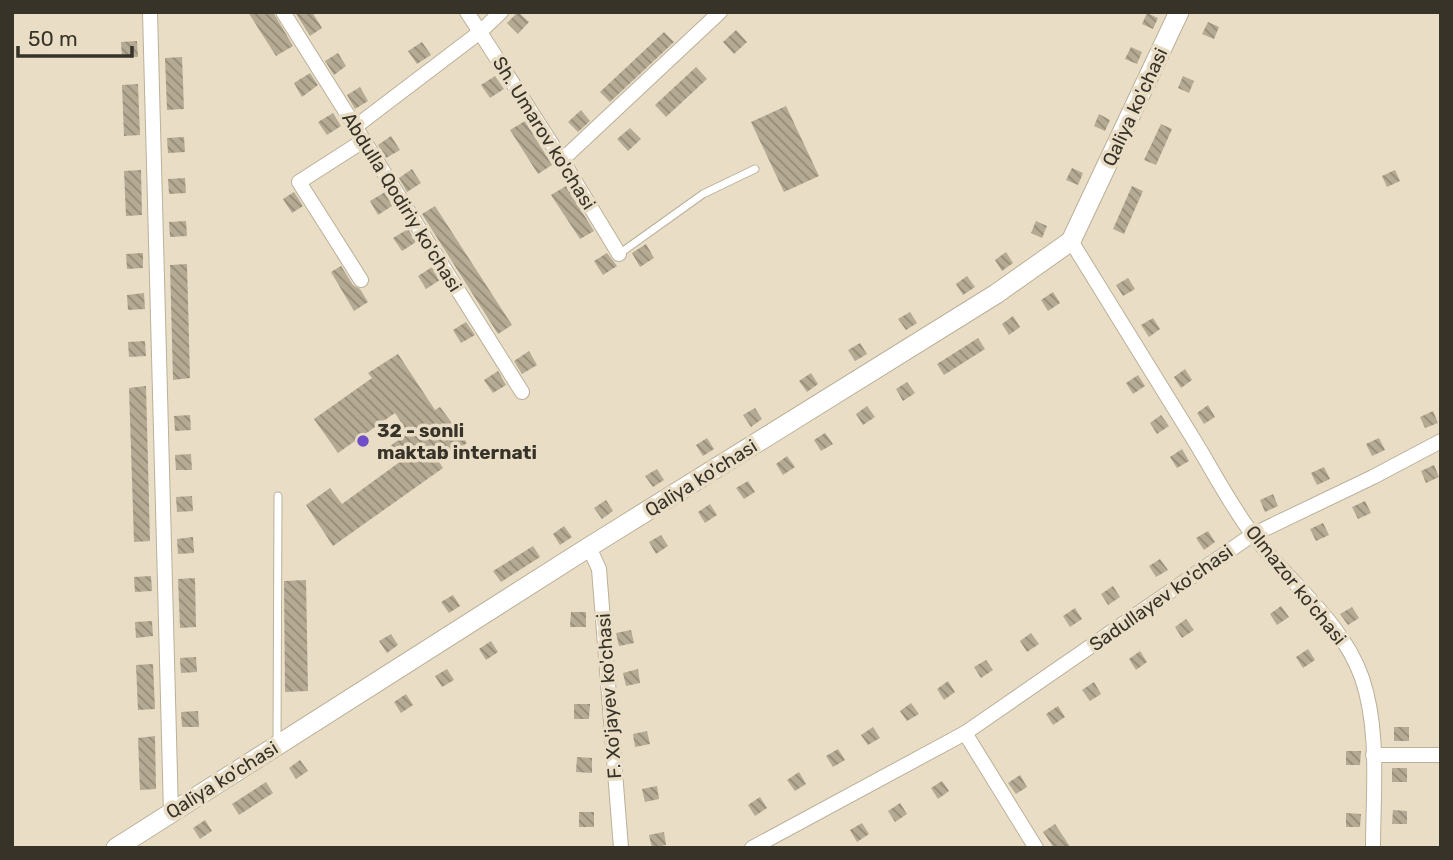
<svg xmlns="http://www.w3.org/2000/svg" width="1453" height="860" font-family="Rubik,sans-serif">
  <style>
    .building { fill: url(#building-back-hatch) }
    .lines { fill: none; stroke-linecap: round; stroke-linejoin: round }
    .service-casing { stroke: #bbb099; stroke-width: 9 }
    .minor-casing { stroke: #bbb099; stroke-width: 16 }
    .secondary-casing { stroke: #bbb099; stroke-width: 21 }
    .service { stroke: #fff; stroke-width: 7 }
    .minor { stroke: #fff; stroke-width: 14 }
    .secondary { stroke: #fff; stroke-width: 19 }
    .poi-dot { fill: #6f4ec7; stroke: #e9ddc5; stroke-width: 2.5 }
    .labels { text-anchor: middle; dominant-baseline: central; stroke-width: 7; stroke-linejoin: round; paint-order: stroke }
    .street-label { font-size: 19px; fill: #373329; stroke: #e9ddc5 }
    .poi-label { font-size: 19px; font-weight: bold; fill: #373329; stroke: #e9ddc5; text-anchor: start }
  </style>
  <defs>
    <pattern id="building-back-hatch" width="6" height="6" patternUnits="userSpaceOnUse" patternTransform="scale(1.75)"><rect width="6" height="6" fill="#b5aa93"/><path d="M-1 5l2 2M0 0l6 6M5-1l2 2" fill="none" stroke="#948b78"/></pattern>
  </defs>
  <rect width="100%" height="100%" fill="#e9ddc5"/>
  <g class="building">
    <path d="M248 12H273L293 46 276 56Z"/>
    <path d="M295 12H312L322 28 310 36Z"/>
    <path d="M518 12 529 22 518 34 507 23Z"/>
    <path d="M1147 13 1158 18 1153 29 1142 24Z"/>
    <path d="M1208 22 1219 27 1214 39 1202 34Z"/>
    <path d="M736 30 747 42 734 54 723 42Z"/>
    <path d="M664 32 674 42 610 102 600 92Z"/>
    <path d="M137 41 138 57H122L121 42Z"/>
    <path d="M422 42 431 55 417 64 408 51Z"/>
    <path d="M1131 47 1142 52 1137 64 1125 59Z"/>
    <path d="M338 53 346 66 334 75 325 61Z"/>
    <path d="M182 57 184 109 167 110 165 58Z"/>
    <path d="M696 67 707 79 666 117 655 105Z"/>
    <path d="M310 73 318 85 302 97 294 83Z"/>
    <path d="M495 76 504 89 490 98 481 85Z"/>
    <path d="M1183 76 1194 81 1189 93 1178 88Z"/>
    <path d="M138 84 140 135 124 136 122 85Z"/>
    <path d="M360 87 368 101 355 109 347 95Z"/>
    <path d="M786 106 819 176 784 192 751 122Z"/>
    <path d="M581 110 590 121 578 132 568 122Z"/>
    <path d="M333 113 341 126 327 135 318 122Z"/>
    <path d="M1099 114 1110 120 1105 131 1094 126Z"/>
    <path d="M525 121 552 165 538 174 510 130Z"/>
    <path d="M1161 124 1172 129 1156 165 1144 160Z"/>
    <path d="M630 128 641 139 628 151 617 139Z"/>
    <path d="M391 136 400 150 386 158 378 145Z"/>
    <path d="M184 137 185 152 168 153 167 138Z"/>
    <path d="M1072 168 1083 173 1078 185 1066 180Z"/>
    <path d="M412 169 421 183 407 192 399 178Z"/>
    <path d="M141 170 142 215 126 216 124 171Z"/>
    <path d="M1395 170 1400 181 1387 187 1382 176Z"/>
    <path d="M185 178 186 193 169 194 168 179Z"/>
    <path d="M566 186 594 231 580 239 551 195Z"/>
    <path d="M1132 186 1143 191 1124 234 1113 229Z"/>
    <path d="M294 192 303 206 292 213 283 199Z"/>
    <path d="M385 192 392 206 378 215 370 201Z"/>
    <path d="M435 206 512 325 498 334 422 214Z"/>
    <path d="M186 221 187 236 170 237 169 222Z"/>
    <path d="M1036 221 1047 226 1042 238 1031 233Z"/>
    <path d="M408 229 416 242 402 251 393 238Z"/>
    <path d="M646 244 654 258 640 267 632 253Z"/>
    <path d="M1006 252 1013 263 1002 271 995 260Z"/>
    <path d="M143 253V268L127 269 126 254Z"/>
    <path d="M607 253 617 266 603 275 594 261Z"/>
    <path d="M187 264 190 378 173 380 170 265Z"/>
    <path d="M341 266 353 285 360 289 368 302 354 311 331 272Z"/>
    <path d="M432 267 440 280 426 289 418 276Z"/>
    <path d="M967 276 975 287 963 295 956 284Z"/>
    <path d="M1128 278 1135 289 1123 296 1116 285Z"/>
    <path d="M1053 292 1060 303 1048 311 1041 300Z"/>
    <path d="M144 293 145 309 128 310 127 295Z"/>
    <path d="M910 312 917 323 906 330 898 319Z"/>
    <path d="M1013 316 1020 327 1009 335 1002 324Z"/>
    <path d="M1153 318 1160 329 1149 337 1141 325Z"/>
    <path d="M466 322 475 335 461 343 453 330Z"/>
    <path d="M978 338 985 349 944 375 937 364Z"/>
    <path d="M145 341 146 356 129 357 128 342Z"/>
    <path d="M860 343 867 354 855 361 848 350Z"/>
    <path d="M529 351 537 365 522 374 514 361Z"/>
    <path d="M398 354 435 410 440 407 467 443 439 462 443 468 333 546 306 505 330 488 342 504 401 461 390 446 408 433 395 413 338 453 314 419 372 378 368 373Z"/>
    <path d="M1185 369 1192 380 1181 388 1174 377Z"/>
    <path d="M498 371 506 385 493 393 484 380Z"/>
    <path d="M811 373 818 384 807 392 799 381Z"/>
    <path d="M1138 375 1145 386 1133 394 1126 383Z"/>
    <path d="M907 382 915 393 903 401 896 389Z"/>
    <path d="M146 386 150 541 134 542 129 388Z"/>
    <path d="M1208 405 1215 417 1204 424 1197 413Z"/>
    <path d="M867 406 875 417 863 425 856 414Z"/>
    <path d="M755 408 762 419 751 427 743 415Z"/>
    <path d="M1433 411 1438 423 1425 428 1420 417Z"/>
    <path d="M190 415 191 430 175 431 174 416Z"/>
    <path d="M1161 415 1169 426 1157 434 1150 423Z"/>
    <path d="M825 433 833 444 821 451 814 440Z"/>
    <path d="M707 438 714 449 703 456 696 445Z"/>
    <path d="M1379 438 1385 450 1372 456 1366 444Z"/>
    <path d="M1182 449 1189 461 1177 468 1170 457Z"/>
    <path d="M191 454 192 470H176L175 455Z"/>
    <path d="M787 456 795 467 783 475 776 464Z"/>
    <path d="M1434 465 1439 477 1426 483 1421 471Z"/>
    <path d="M1324 467 1330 479 1317 485 1311 473Z"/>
    <path d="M657 469 664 480 653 487 645 476Z"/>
    <path d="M748 481 755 492 744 499 736 488Z"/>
    <path d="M1273 494 1278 506 1265 512 1260 500Z"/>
    <path d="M192 496 193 511 177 512 176 497Z"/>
    <path d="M606 500 613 511 602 519 594 508Z"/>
    <path d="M1365 501 1371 513 1358 519 1352 507Z"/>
    <path d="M710 504 717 515 705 523 698 512Z"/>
    <path d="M1323 523 1329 535 1316 541 1310 529Z"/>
    <path d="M564 526 572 537 560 545 553 534Z"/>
    <path d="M1208 531 1215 542 1204 550 1196 538Z"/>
    <path d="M661 535 668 546 656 554 649 542Z"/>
    <path d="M193 537 194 553 178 554 177 539Z"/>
    <path d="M533 546 540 557 501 582 493 571Z"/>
    <path d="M1160 559 1168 570 1156 577 1149 566Z"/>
    <path d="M151 576 152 591 135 592 134 577Z"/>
    <path d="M195 578 196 627 180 628 178 579Z"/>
    <path d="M306 580 308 691 285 692 284 581Z"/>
    <path d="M1113 586 1120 597 1108 605 1101 594Z"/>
    <path d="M453 595 460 606 449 613 441 602Z"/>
    <path d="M1281 606 1289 617 1277 625 1270 614Z"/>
    <path d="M1352 607 1359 618 1348 625 1340 614Z"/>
    <path d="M1075 608 1082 619 1070 627 1063 616Z"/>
    <path d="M571 612H586V627H570Z"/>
    <path d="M1186 619 1194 630 1182 638 1175 627Z"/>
    <path d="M152 621 153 636 136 638 135 622Z"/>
    <path d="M631 630 634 643 619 646 616 633Z"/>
    <path d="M1031 633 1039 644 1027 652 1020 641Z"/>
    <path d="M391 634 398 645 387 653 379 641Z"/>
    <path d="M491 641 498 652 486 660 479 649Z"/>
    <path d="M1308 649 1315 660 1303 668 1296 657Z"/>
    <path d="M1140 651 1147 662 1136 670 1129 659Z"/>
    <path d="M196 657 197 672 181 673 180 658Z"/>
    <path d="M986 660 993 670 981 678 974 667Z"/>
    <path d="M153 664 155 709 138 710 136 665Z"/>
    <path d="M447 669 454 680 442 687 435 676Z"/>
    <path d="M638 669 640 683 626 686 623 673Z"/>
    <path d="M948 681 955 692 944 700 937 689Z"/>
    <path d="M1094 682 1101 694 1090 701 1082 690Z"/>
    <path d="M406 694 413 705 401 713 394 702Z"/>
    <path d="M911 703 919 714 907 721 900 711Z"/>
    <path d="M574 704H590L589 719H574Z"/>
    <path d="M1058 706 1065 717 1053 725 1046 714Z"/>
    <path d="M198 711 199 727H182L181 712Z"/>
    <path d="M873 727 880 738 868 745 861 735Z"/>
    <rect x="1394" y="727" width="15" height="14"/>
    <path d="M647 731 650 744 635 747 633 734Z"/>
    <path d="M155 736 156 789 140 790 138 738Z"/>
    <path d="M838 749 845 760 833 767 826 756Z"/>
    <path d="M1346 751H1361L1360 765H1346Z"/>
    <path d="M577 757 592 758V773L576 772Z"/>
    <path d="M300 760 308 771 296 779 289 768Z"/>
    <rect x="1392" y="768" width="15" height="14"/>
    <path d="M799 772 806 784 795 791 787 780Z"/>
    <path d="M1020 775 1027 787 1016 794 1008 783Z"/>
    <path d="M942 781 949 791 938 799 931 788Z"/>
    <path d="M266 782 273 793 239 815 232 804Z"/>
    <path d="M657 786 659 799 645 802 642 789Z"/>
    <path d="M760 797 767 808 755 816 748 805Z"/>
    <path d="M900 803 907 814 895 822 888 811Z"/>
    <path d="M1393 810 1407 811V824H1392Z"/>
    <rect x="579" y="812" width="15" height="15"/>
    <path d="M1346 813 1361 814 1360 827H1346Z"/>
    <path d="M205 820 212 831 200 839 193 828Z"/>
    <path d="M862 823 869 834 857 842 850 830Z"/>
    <path d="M1055 824 1071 848H1054L1043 832Z"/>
    <path d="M664 832 666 845 652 848 649 835Z"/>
  </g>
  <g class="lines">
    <g class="service-casing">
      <g id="service">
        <path d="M619 254 703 194 755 169"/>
        <path d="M277 741 278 496"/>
      </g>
    </g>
    <g class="minor-casing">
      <g id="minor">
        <path d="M150 12 171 813"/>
        <path d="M283 12 522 392"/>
        <path d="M467 12 562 160 619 254"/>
        <path d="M355 127 480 32 501 12"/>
        <path d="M562 160 720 12"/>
        <path d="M1071 241C1112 307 1153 374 1194 440 1213 471 1231 506 1253 535 1289 583 1342 621 1362 678 1380 731 1373 793 1373 848"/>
        <path d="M361 280 299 182 363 141"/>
        <path d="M589 547 599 569 621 848"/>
        <path d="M965 733 1036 848"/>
        <path d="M1373 755H1441"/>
        <path d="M752 848 965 733 1252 535 1373 477 1441 441"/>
      </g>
    </g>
    <g class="secondary-casing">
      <path id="secondary" d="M116 848 589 547 996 294 1071 241 1179 12"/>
    </g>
    <use href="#service" class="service"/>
    <use href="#minor" class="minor"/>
    <use href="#secondary" class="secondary"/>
  </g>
  <circle class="poi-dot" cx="363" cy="441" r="7"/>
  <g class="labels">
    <g class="street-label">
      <text transform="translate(1135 107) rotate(-65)">Qaliya ko'chasi</text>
      <text transform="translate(544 133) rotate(58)">Sh. Umarov ko'chasi</text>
      <text transform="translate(402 202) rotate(58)">Abdulla Qodiriy ko'chasi</text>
      <text transform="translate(701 478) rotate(-32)">Qaliya ko'chasi</text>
      <text transform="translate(1296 585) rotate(51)">Olmazor ko'chasi</text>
      <text transform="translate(1161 598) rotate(-35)">Sadullayev ko'chasi</text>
      <text transform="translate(609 696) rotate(-94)">F. Xo'jayev ko'chasi</text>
      <text transform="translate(222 780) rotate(-32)">Qaliya ko'chasi</text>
    </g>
    <g class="poi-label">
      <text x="377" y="430">32 - sonli<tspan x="377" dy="22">maktab internati</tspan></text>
    </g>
  </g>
  <rect width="1453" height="860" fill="none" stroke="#373329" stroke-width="28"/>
  <path d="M18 46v10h114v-10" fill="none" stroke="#373329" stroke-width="3.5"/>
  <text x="28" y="46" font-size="21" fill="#373329" stroke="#e9ddc5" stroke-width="5" paint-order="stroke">50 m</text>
</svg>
